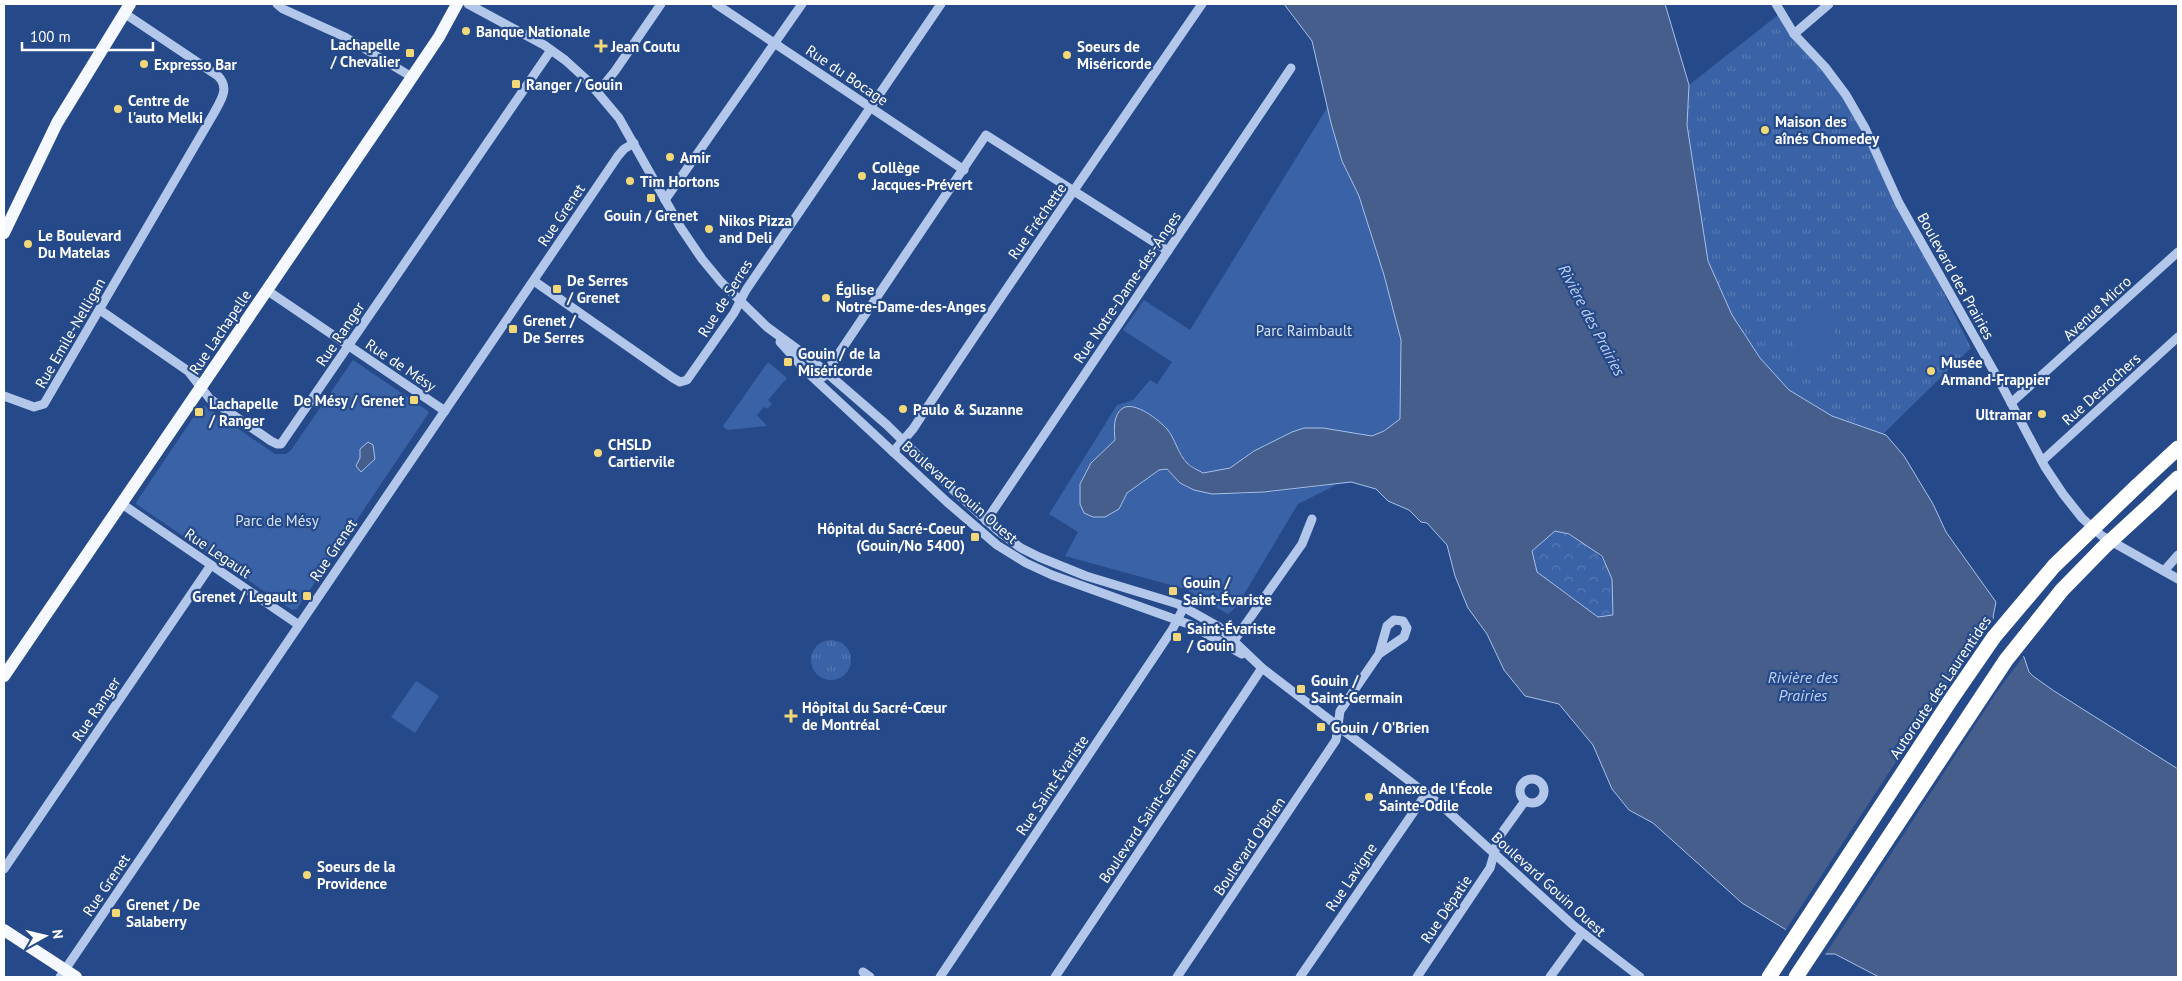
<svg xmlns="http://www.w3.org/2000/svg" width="2182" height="981" font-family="'PT Sans',sans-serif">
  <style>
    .grass { fill: url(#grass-tufts) }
    .forest { fill: url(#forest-crowns) }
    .green { fill: #3a62a6 }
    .water { fill: #455e8c; stroke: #a7c1ea; fill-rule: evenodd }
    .pier { fill: #254989 }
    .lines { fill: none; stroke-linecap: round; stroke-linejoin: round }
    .minor { stroke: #b2c7e9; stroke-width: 9 }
    .major { stroke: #f5f8fe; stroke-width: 12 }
    .highway { stroke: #fff; stroke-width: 15 }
    .highway-bridge { stroke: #fff; stroke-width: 15 }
    .poi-dot { fill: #f3d877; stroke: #254989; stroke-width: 2 }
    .labels { text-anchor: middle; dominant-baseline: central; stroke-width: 4.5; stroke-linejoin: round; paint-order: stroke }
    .poi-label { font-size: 15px; font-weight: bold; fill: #fff; stroke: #254989; text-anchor: start }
    .street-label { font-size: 15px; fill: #fff; stroke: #254989 }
    .park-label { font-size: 15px; fill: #d6e3f7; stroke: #254989 }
    .water-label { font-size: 16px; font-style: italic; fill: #bed1f1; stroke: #254989 }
  </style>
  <defs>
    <pattern id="grass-tufts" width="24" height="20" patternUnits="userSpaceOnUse" patternTransform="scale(1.25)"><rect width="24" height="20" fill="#3a62a6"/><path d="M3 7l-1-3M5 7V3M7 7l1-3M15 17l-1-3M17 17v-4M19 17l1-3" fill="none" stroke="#587ab3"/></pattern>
    <pattern id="forest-crowns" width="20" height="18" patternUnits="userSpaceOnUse" patternTransform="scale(1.25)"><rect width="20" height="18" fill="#3a62a6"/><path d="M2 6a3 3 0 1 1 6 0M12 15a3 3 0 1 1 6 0" fill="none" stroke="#587ab3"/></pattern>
  </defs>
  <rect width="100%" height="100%" fill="#254989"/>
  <g class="grass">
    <path d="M1778 15 1846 95 1971 348 1883 434 1832 416 1789 390 1760 358 1732 315 1708 261 1687 125 1689 85Z"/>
    <circle cx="831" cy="660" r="20"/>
  </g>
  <path class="forest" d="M1555 531C1579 536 1606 553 1612 579 1615 590 1613 604 1613 615L1598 617 1537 572 1532 551Z"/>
  <g class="green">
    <path d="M1327 108 1350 155 1408 339 1401 419 1384 431 1372 436 1323 428H1304L1292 432 1254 451 1230 468 1203 473 1186 462 1167 429H1114L1115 440 1091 463 1080 484V504L1119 509 1127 493 1159 470 1167 469C1173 472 1175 479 1180 483 1208 504 1303 488 1338 484L1298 504 1237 606 1228 614 1185 589 1065 556 1078 532 1049 514 1117 405 1133 400 1150 380 1157 384 1172 362 1123 330 1144 300 1190 330Z"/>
    <path d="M1825 312 1840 346 1802 363 1787 330Z"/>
    <path d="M353 360 428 411V414L297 609 292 610 136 504 137 501 201 406H205L275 454H286L291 450Z"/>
    <path d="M768 362 787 378 768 400 772 404 767 409 764 407 757 415 767 426 727 430 723 426Z"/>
    <path d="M416 681 439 696 415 733 391 717Z"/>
  </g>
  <g class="water">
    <path d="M1284 4H1665L1689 85 1687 125 1708 261 1732 315 1760 358 1789 390 1832 416 1886 435 1904 456 1933 504 1946 532 1996 602 1993 617 2024 657 2029 672 2033 676 2054 691 2178 769V977H1879L1835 954H1826L1742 903 1653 823 1629 810 1612 789 1593 745 1559 704 1525 696 1504 670 1487 634 1468 608 1455 576 1447 545 1427 523 1421 522 1409 510 1388 501 1376 489 1351 482 1264 492 1212 494 1194 490 1180 483 1167 469 1159 470 1127 493 1119 509 1105 517H1093L1084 513 1080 504V484L1091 463 1115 440C1114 430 1113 414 1123 408 1135 401 1159 420 1167 429 1175 438 1178 454 1187 463 1191 467 1198 470 1203 473L1230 468 1254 451 1292 432 1304 428H1323L1372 436 1384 431 1400 419 1401 340 1384 275 1359 196 1342 161 1331 123 1312 41ZM1555 531 1569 534 1602 556 1612 579 1613 615 1598 617 1537 572 1532 551Z"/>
    <path d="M368 442 373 445 375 459 361 472 356 466 360 458V449Z"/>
  </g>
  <path class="pier" d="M1996 616 2025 654 1996 693 1824 956 1785 931 1957 669Z"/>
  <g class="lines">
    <g class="minor">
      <path d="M277 4 283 9 345 37 412 77"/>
      <path d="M468 4 544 45 565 60 587 80 619 118 681 228 702 259 721 282 767 327 812 360 887 425 950 487 998 531 1021 548 1039 557 1086 576 1178 604 1219 627 1262 668 1442 806 1574 926 1640 977"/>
      <path d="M716 4 964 170"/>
      <path d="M1776 4 1794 34 1825 67 1846 95 1865 128 1899 203 2001 384 2045 467 2063 494 2082 518 2102 536 2178 579"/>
      <path d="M1794 34 1829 4"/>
      <path d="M598 92 615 71 661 4"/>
      <path d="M665 200 802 4"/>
      <path d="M534 281 673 378 680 382 687 380 734 313 746 290 941 4"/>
      <path d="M268 291 445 411"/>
      <path d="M100 310 188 371 210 399 271 441 277 444H281L551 50"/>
      <path d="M780 342 807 372 947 502 997 545 1026 563 1052 575 1191 625 1242 654"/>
      <path d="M823 377 986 135 1168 251"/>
      <path d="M4 396 34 407 44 404 214 113C221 100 230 88 218 76L124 13"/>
      <path d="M2011 403 2178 252"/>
      <path d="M893 452 913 429C1007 286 1105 145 1202 4"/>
      <path d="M2042 461 2178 337"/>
      <path d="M122 504 299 625"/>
      <path d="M986 521 1291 68"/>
      <path d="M2164 571 2178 555"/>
      <path d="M1231 645 1302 544 1312 519"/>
      <circle cx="1532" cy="791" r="12"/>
      <path d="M4 869 211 565"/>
      <path d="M863 972 870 977"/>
      <path d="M60 977 618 156 624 149 634 143"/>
      <path d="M940 977 1172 630 1184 607"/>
      <path d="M1055 977 1262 668"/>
      <path d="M1177 977 1336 740 1340 711 1379 654 1387 626 1394 620 1403 621 1407 628 1404 637 1379 654"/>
      <path d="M1300 977 1426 794"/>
      <path d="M1417 977 1490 868 1499 837 1525 801"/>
      <path d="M1550 977 1582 933"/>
    </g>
    <g class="major">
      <path d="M4 233 57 123 130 4"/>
      <path d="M4 676 402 92 439 37 457 4"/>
      <path d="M4 930 76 977"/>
    </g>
    <g class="highway">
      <path d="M2137 486 2178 448"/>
      <path d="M2153 502 2178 478"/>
    </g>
    <g class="highway-bridge">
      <path d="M1769 977 1950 701 1994 637 2054 566 2137 486"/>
      <path d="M1796 977 2006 660 2062 590 2104 547 2153 502"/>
    </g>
  </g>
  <g class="poi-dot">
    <circle cx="466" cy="31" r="5"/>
    <path d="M598.5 38.5h5v5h5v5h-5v5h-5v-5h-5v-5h5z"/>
    <rect x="405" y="48" width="10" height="10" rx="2.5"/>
    <circle cx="1067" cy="55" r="5"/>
    <circle cx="144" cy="64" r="5"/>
    <rect x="511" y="79" width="10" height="10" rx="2.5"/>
    <circle cx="118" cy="109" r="5"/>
    <circle cx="1765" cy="130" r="5"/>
    <circle cx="670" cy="157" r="5"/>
    <circle cx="862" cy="176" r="5"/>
    <circle cx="630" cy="181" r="5"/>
    <rect x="646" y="193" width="10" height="10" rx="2.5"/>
    <circle cx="709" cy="229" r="5"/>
    <circle cx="28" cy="244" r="5"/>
    <rect x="552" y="284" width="10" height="10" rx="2.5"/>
    <circle cx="826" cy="298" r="5"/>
    <rect x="508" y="324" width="10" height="10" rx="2.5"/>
    <rect x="783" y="357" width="10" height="10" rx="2.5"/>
    <circle cx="1931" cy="371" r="5"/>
    <rect x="409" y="395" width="10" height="10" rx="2.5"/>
    <circle cx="903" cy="409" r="5"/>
    <rect x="194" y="407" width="10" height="10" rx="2.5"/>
    <circle cx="2042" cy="414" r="5"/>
    <circle cx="598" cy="453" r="5"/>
    <rect x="970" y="532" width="10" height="10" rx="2.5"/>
    <rect x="1168" y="586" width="10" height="10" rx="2.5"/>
    <rect x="302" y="591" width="10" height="10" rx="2.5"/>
    <rect x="1172" y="632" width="10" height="10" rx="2.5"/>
    <rect x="1296" y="684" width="10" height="10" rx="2.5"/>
    <path d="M788.5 708.5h5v5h5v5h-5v5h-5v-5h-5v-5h5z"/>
    <rect x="1316" y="722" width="10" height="10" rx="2.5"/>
    <circle cx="1369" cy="797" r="5"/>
    <circle cx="307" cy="875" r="5"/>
    <rect x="111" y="908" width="10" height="10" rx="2.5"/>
  </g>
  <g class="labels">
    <g class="poi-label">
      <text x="476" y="31">Banque Nationale</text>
      <text x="400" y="44" text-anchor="end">Lachapelle<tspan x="400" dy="17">/ Chevalier</tspan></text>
      <text x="611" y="46">Jean Coutu</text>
      <text x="1077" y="46">Soeurs de<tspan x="1077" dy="17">Miséricorde</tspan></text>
      <text x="154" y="64">Expresso Bar</text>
      <text x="526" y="84">Ranger / Gouin</text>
      <text x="128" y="100">Centre de<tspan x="128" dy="17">l'auto Melki</tspan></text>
      <text x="1775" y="121">Maison des<tspan x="1775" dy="17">aînés Chomedey</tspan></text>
      <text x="680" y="157">Amir</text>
      <text x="872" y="167">Collège<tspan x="872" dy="17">Jacques-Prévert</tspan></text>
      <text x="640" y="181">Tim Hortons</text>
      <text x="651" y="215" text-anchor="middle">Gouin / Grenet</text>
      <text x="719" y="220">Nikos Pizza<tspan x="719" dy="17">and Deli</tspan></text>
      <text x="38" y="235">Le Boulevard<tspan x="38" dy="17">Du Matelas</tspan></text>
      <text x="567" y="280">De Serres<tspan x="567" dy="17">/ Grenet</tspan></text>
      <text x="836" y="289">Église<tspan x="836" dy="17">Notre-Dame-des-Anges</tspan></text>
      <text x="523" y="320">Grenet /<tspan x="523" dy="17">De Serres</tspan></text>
      <text x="798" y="353">Gouin / de la<tspan x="798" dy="17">Miséricorde</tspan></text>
      <text x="1941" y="362">Musée<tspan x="1941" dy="17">Armand-Frappier</tspan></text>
      <text x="404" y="400" text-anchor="end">De Mésy / Grenet</text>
      <text x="209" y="403">Lachapelle<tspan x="209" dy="17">/ Ranger</tspan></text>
      <text x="913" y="409">Paulo &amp; Suzanne</text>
      <text x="2032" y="414" text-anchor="end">Ultramar</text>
      <text x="608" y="444">CHSLD<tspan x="608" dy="17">Cartiervile</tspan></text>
      <text x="965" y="528" text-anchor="end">Hôpital du Sacré-Coeur<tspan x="965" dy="17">(Gouin/No 5400)</tspan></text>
      <text x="1183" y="582">Gouin /<tspan x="1183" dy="17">Saint-Évariste</tspan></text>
      <text x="297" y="596" text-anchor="end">Grenet / Legault</text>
      <text x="1187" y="628">Saint-Évariste<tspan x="1187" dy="17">/ Gouin</tspan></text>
      <text x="1311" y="680">Gouin /<tspan x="1311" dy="17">Saint-Germain</tspan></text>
      <text x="802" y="707">Hôpital du Sacré-Cœur<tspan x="802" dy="17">de Montréal</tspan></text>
      <text x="1331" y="727">Gouin / O'Brien</text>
      <text x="1379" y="788">Annexe de l'École<tspan x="1379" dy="17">Sainte-Odile</tspan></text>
      <text x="317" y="866">Soeurs de la<tspan x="317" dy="17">Providence</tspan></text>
      <text x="126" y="904">Grenet / De<tspan x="126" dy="17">Salaberry</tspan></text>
    </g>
    <g class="street-label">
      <text transform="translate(847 75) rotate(34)">Rue du Bocage</text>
      <text transform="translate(561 215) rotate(-56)">Rue Grenet</text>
      <text transform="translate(1037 221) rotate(-55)">Rue Fréchette</text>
      <text transform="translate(1956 276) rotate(61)">Boulevard des Prairies</text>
      <text transform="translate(1127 287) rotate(-56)">Rue Notre-Dame-des-Anges</text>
      <text transform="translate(725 298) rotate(-58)">Rue de Serres</text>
      <text transform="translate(2097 308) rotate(-43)">Avenue Micro</text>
      <text transform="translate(220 332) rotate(-56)">Rue Lachapelle</text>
      <text transform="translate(70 333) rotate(-60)">Rue Emile-Nelligan</text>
      <text transform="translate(340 334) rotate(-56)">Rue Ranger</text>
      <text transform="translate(401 365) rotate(34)">Rue de Mésy</text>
      <text transform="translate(2101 389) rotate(-42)">Rue Desrochers</text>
      <text transform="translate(960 492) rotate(41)">Boulevard Gouin Ouest</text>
      <text transform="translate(333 550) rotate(-56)">Rue Grenet</text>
      <text transform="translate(218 553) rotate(34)">Rue Legault</text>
      <text transform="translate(1940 687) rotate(-56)">Autoroute des Laurentides</text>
      <text transform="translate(96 709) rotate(-56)">Rue Ranger</text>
      <text transform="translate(1052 785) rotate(-56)">Rue Saint-Évariste</text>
      <text transform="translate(1147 815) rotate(-56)">Boulevard Saint-Germain</text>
      <text transform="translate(1249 846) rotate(-56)">Boulevard O'Brien</text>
      <text transform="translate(1351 877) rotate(-56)">Rue Lavigne</text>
      <text transform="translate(1549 884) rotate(42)">Boulevard Gouin Ouest</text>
      <text transform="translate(106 885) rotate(-56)">Rue Grenet</text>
      <text transform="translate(1446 909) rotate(-56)">Rue Dépatie</text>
    </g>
    <g class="park-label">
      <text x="1304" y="330">Parc Raimbault</text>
      <text x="277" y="520">Parc de Mésy</text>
    </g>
    <g class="water-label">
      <text transform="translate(1592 320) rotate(62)">Rivière des Prairies</text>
      <text x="1803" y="677">Rivière des<tspan x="1803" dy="18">Prairies</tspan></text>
    </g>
  </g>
  <rect width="2182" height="981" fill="none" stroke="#ffffff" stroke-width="10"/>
  <g transform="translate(45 936) rotate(82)" stroke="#254989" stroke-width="4" paint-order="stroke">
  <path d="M0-4L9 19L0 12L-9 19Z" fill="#ffffff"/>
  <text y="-8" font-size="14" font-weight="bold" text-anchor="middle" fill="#ffffff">N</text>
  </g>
  <path d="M22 42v8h131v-8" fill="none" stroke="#ffffff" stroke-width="2.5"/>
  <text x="30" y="42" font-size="15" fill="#ffffff" stroke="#254989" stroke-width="4" paint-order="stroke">100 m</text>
</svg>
